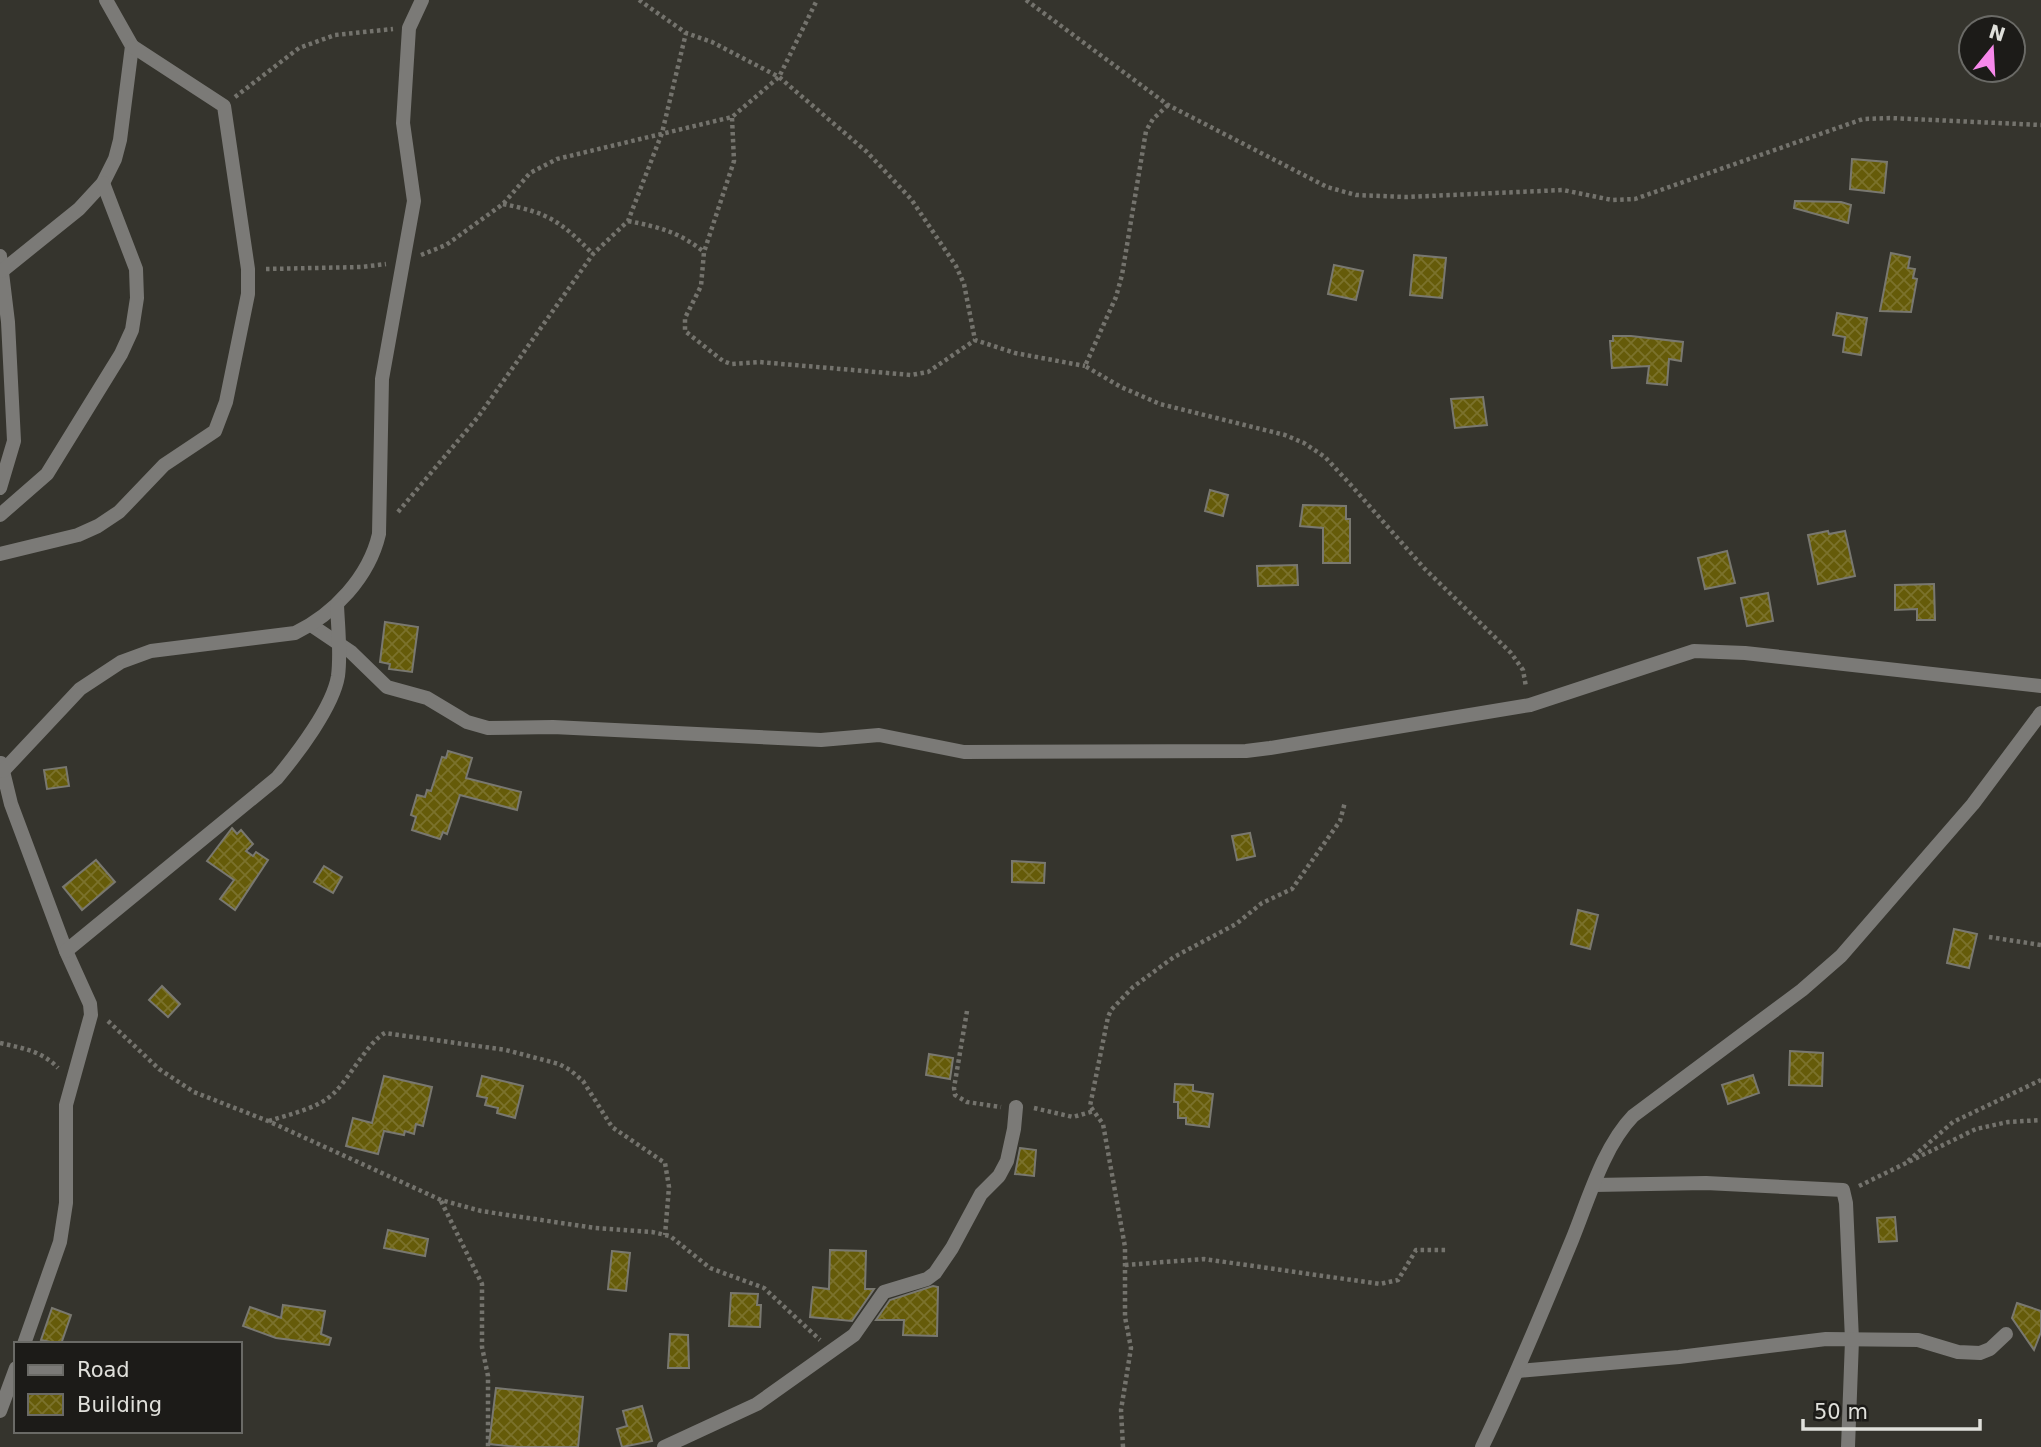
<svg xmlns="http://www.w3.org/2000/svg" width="2041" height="1447" font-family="'DejaVu Sans',sans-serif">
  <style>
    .building { fill: url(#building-cross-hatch); stroke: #797870; stroke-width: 2 }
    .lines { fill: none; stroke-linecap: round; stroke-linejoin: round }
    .path { stroke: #74736d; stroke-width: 4.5; stroke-dasharray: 3.5 3.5; stroke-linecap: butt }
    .minor { stroke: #7b7a77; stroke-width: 14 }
  </style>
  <defs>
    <pattern id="building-cross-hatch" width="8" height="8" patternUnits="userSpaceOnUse" patternTransform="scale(1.75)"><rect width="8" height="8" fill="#655b09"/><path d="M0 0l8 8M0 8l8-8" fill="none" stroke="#7b722c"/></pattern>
  </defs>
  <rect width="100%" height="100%" fill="#35342d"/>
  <g class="building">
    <path d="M1852 159 1887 162 1884 193 1850 189Z"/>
    <path d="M1795 201 1841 202 1851 205 1848 223 1794 208Z"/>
    <path d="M1891 253 1910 257 1908 268 1915 269 1913 278 1917 279 1911 312 1880 311Z"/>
    <path d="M1414 255 1446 258 1442 298 1410 295Z"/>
    <path d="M1334 265 1363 271 1356 300 1328 294Z"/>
    <path d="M1837 313 1867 318 1861 355 1843 352 1845 337 1833 335Z"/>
    <path d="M1613 336H1631L1683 342 1681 361 1669 359 1667 385 1647 383 1649 366 1612 368 1610 341H1613Z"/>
    <path d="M1483 397 1487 425 1455 428 1451 399Z"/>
    <path d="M1210 490 1228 495 1223 516 1205 511Z"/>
    <path d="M1303 505 1346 506V519H1350V563H1323V528L1300 526Z"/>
    <path d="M1828 531 1829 534 1845 531 1855 576 1818 584 1808 535Z"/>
    <path d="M1727 551 1735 583 1705 589 1698 558Z"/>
    <path d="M1297 565 1298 585 1258 586 1257 566Z"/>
    <path d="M1934 584 1935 620H1917V609L1895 610V585Z"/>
    <path d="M1768 593 1773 621 1747 626 1741 598Z"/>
    <path d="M385 622 418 627 412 672 389 669 390 664 380 662Z"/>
    <path d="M448 751 472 758 466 778 521 792 517 810 460 795 447 834 443 832 440 839 412 830 416 817 411 815 417 795 425 797 427 790 431 791 442 757 446 758Z"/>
    <path d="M66 767 69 786 47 789 44 770Z"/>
    <path d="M232 828 237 834 241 830 253 844 246 851 253 856 256 852 268 860 235 910 220 899 234 880 207 861Z"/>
    <path d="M1250 833 1255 856 1237 860 1232 836Z"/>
    <path d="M96 860 115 882 82 910 63 887Z"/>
    <path d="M1012 861 1045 863 1044 883 1012 882Z"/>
    <path d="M324 866 342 877 333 893 314 882Z"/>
    <path d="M1578 910 1598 915 1590 949 1571 944Z"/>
    <path d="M1954 929 1977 934 1969 968 1947 963Z"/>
    <path d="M162 986 180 1004 168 1017 149 1000Z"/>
    <path d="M1790 1051 1823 1053 1822 1086 1789 1085Z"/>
    <path d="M929 1054 953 1058 950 1079 926 1075Z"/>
    <path d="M1753 1075 1759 1093 1728 1104 1722 1085Z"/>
    <path d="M384 1076 432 1087 423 1126 416 1124 414 1134 405 1131 404 1135 384 1131 378 1154 346 1146 353 1118 372 1123Z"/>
    <path d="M482 1076 523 1086 515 1118 497 1113 498 1108 485 1105 487 1098 477 1096Z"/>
    <path d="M1175 1084 1193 1085V1091L1213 1094 1209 1127 1186 1124V1118H1178V1102H1174Z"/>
    <path d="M1020 1148 1036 1150 1034 1176 1015 1174Z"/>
    <path d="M1895 1217 1897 1241 1879 1242 1877 1218Z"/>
    <path d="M388 1230 428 1239 425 1256 384 1248Z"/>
    <path d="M830 1250 866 1251 865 1289H874L852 1321 810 1317 813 1287 829 1289Z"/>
    <path d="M612 1251 630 1253 626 1291 608 1289Z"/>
    <path d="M933 1286 938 1287 937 1336 903 1335 904 1320H876L890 1300Z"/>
    <path d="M731 1293 758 1294 757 1305H761L760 1327 729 1326Z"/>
    <path d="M2017 1303 2041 1311V1332L2034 1350 2012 1318Z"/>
    <path d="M283 1305 325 1311 321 1334 331 1338 329 1345 276 1338 243 1326 250 1307 281 1318Z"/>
    <path d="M52 1308 71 1315 61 1344 41 1340Z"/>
    <path d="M670 1334 688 1335 689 1368H668Z"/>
    <path d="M496 1388 583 1397 578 1447H518L489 1444Z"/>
    <path d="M642 1406 652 1441 622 1447 617 1429 627 1426 623 1411Z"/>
  </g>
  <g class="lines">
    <g class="path">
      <path d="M639 0 686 33 712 42 779 77 867 152 911 199 956 266 964 284 975 340 1015 353 1085 366"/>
      <path d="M1026 0 1168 105 1327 187 1356 195 1406 197 1563 190 1612 200 1635 199 1863 119 1890 118 2041 125"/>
      <path d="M235 97 299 48 335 35 393 29"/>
      <path d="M1168 105 1153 119 1146 131 1122 275 1116 297 1085 366 1121 387 1160 404 1285 435 1304 443 1325 457 1350 484 1424 568 1511 653 1523 670 1526 687"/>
      <path d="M732 118 734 161 704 252 701 286 685 318V331L723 361 731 364 759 362 911 375 928 372 975 340"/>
      <path d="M503 204C549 213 560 221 593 254"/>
      <path d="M628 221C659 227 679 232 704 252"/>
      <path d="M421 255 446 245 460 235 503 204 530 173 557 159 732 117 779 77 817 0"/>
      <path d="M266 269 361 267 386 264"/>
      <path d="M398 512 478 417 593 254 628 221 662 133 686 33"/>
      <path d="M1989 937 2041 945"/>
      <path d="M967 1011 954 1088 955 1095 967 1102 1001 1107"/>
      <path d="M108 1021 159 1069 194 1092 268 1121 441 1200 481 1211 595 1228 652 1232 670 1236 710 1268 764 1288 820 1340"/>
      <path d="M0 1043C22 1048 42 1051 58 1068"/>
      <path d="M1034 1108 1073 1117 1094 1111"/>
      <path d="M269 1121C290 1114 320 1108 335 1092 350 1077 369 1041 385 1033L506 1050 559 1064 570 1070 583 1081 612 1127 665 1163 669 1187 665 1235"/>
      <path d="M1908 1161 1953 1122 2041 1080"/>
      <path d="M1859 1186 1976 1129 2008 1122 2041 1120"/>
      <path d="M441 1201 482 1284V1347L488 1376V1447"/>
      <path d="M1125 1265 1204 1259 1380 1284 1398 1280 1416 1250H1446"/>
      <path d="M1123 1447 1121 1410 1131 1348 1125 1317V1247L1103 1124 1090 1106 1108 1017 1111 1010 1133 987 1174 957 1236 924 1262 903 1292 889 1340 821 1345 802"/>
    </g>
    <g class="minor">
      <path d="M0 256 8 322 14 441 0 488"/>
      <path d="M2 271 79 209 103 183 115 159 120 140 132 46 106 0"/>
      <path d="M0 515 47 474 121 354 132 330 137 298 136 269 103 183"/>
      <path d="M0 554 78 535 98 526 119 512 164 465 215 431 226 402 248 294V269L224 106 132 46"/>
      <path d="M311 625 351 652 387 687 427 698 467 722 488 728 553 727 821 740 879 735 964 752 1246 751 1270 748 1530 705 1694 651 1745 653 2041 686"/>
      <path d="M1 763 11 804 66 951 90 1004 91 1015 66 1105V1203L60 1242 24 1344"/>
      <path d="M3 771 80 689 121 662 151 651 295 633C334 614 369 577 379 534L382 379 414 201 403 123 409 28 422 0"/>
      <path d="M66 951 277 778C297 754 333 707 338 676 341 653 338 628 337 605"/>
      <path d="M1594 1185 1706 1183 1843 1190 1846 1203 1852 1340 1848 1447"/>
      <path d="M1518 1371 1679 1357 1826 1339 1918 1340 1958 1352 1980 1353 1990 1349 2006 1334"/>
      <path d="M0 1411 16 1368"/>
      <path d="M664 1447 757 1404 854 1335 884 1292 927 1279 935 1273 952 1248 981 1194 999 1176 1007 1161 1014 1129 1016 1107"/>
      <path d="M1482 1447C1515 1379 1543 1310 1572 1240 1588 1201 1603 1147 1633 1116L1802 990 1841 956 1973 804 2041 713"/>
    </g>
  </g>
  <rect x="14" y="1342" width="228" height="91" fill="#1c1b18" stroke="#6a6a66" stroke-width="2"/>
  <rect x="28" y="1365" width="35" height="10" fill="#7b7a77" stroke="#6a6a66" stroke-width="2"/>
  <text x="77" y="1377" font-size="21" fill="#e0e0db">Road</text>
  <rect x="28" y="1394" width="35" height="21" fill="url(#building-cross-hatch)" stroke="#6a6a66" stroke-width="2"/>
  <text x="77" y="1412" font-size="21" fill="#e0e0db">Building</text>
  <g transform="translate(1992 49) rotate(18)"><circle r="33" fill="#1c1b18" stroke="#6a6a66" stroke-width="2"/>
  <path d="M0-5L12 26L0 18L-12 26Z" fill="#f788eb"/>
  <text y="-10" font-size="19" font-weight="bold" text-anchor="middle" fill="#e0e0db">N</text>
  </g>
  <path d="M1803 1419v10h177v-10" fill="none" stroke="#e0e0db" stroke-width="3.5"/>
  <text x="1814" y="1419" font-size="21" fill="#e0e0db" stroke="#1c1b18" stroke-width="5" paint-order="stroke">50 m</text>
</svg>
